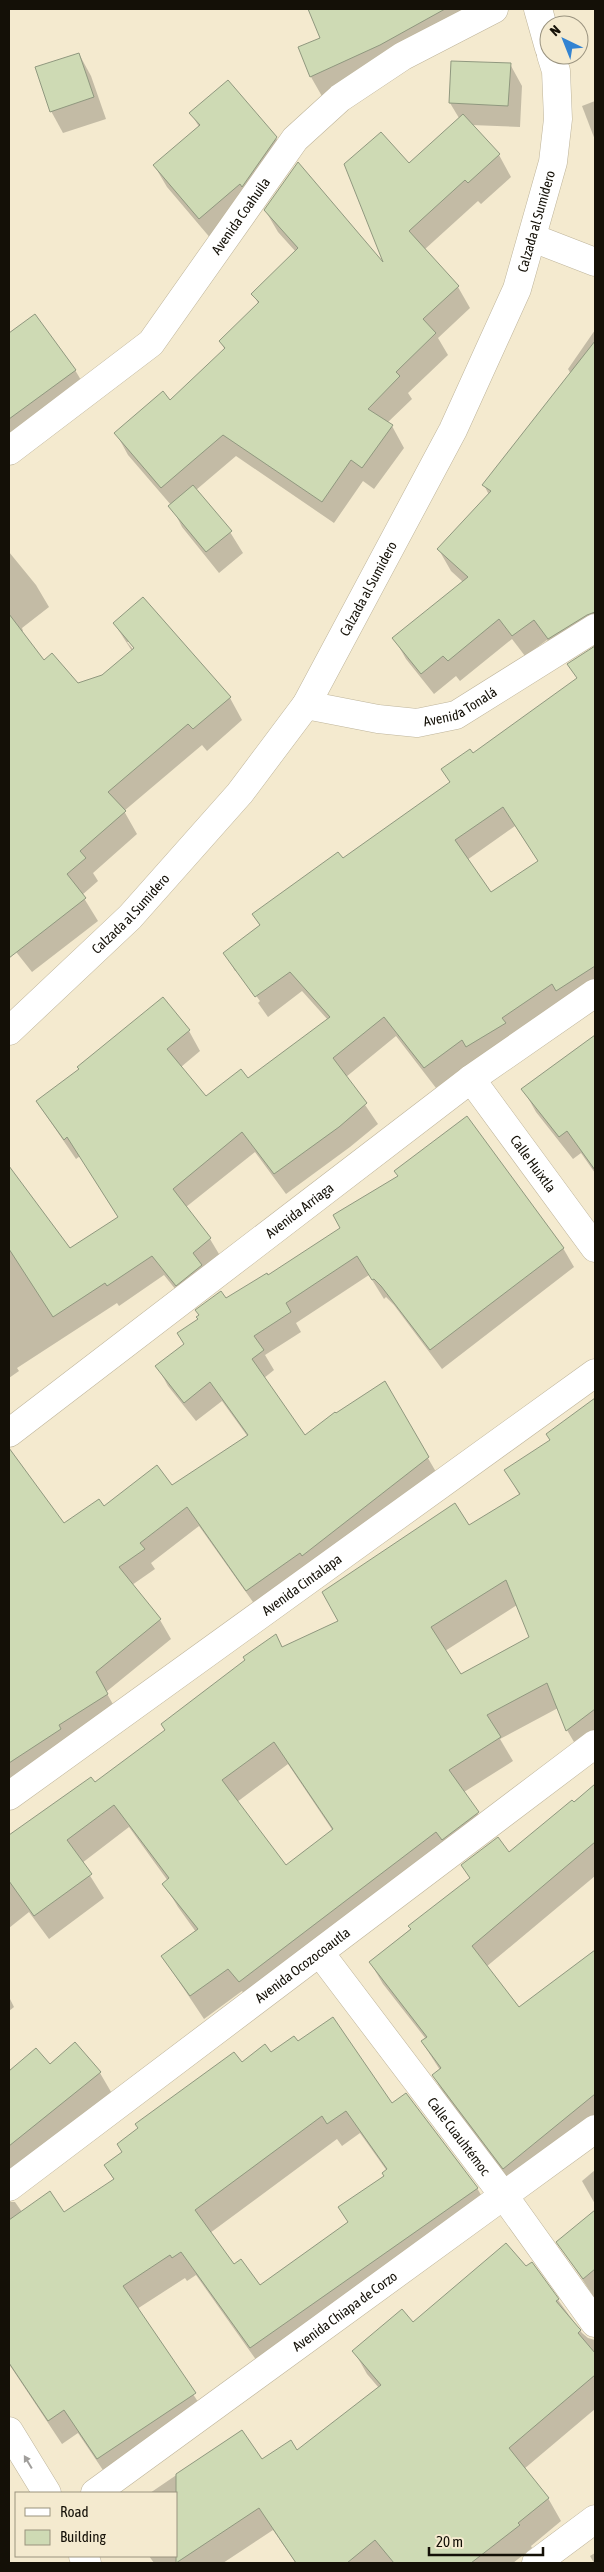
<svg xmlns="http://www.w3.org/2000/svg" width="604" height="2572" font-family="'Asap Condensed',sans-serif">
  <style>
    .shadow { fill: #0003; fill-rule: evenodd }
    .building { fill: #cedab4; stroke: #90987f; fill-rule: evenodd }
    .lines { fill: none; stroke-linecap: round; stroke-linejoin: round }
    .street-casing { stroke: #beb49a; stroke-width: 29 }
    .secondary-casing { stroke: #beb49a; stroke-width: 29 }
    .street { stroke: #fff; stroke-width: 28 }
    .secondary { stroke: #fff; stroke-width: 28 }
    .oneway { fill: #a19f9c }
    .labels { text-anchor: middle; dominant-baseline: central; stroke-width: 4.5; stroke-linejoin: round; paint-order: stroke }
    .street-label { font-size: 14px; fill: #141007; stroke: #f4eacf }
  </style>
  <rect width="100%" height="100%" fill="#f4eacf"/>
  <g class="shadow">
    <path d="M309 9H468L323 98 311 77 300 47 322 39Z"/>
    <path d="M79 54 91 76 106 119 63 133 51 111Z"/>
    <path d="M510 64 522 86 520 127 471 125 499 155 511 177 481 204 478 201 424 250 458 287 470 308 438 338 448 355 408 393 412 399 387 423 392 426 404 448 374 489 363 481 334 523 236 456 196 490 230 532 243 553 219 573 182 527 171 505 128 455 116 433 170 402 225 350 220 341 259 305 253 294 296 252 278 232 265 210 386 267 409 164 459 118 450 103Z"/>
    <path d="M595 101V140L582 106Z"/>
    <path d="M191 113 276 138 289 160 212 240 167 187 154 165 199 127Z"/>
    <path d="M35 315 75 370 88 392 9 451V334Z"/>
    <path d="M595 330V638L561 659 547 640 525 656 512 639 460 681 456 676 434 694 406 659 394 638 463 582 451 571 439 550 489 495 484 485 571 374 568 369Z"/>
    <path d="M9 552 36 585 49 607 22 628 23 631 21 632 44 661 78 684 103 677 132 651 114 623 230 698 242 720 207 751 202 745 124 811 137 834 93 873 98 881 82 895 98 921 32 972 9 943ZM127 642H131L137 654Z"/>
    <path d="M595 666V990L479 1066 475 1060 436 1088 396 1036 346 1077 378 1124 350 1147 286 1194 255 1152 186 1207 210 1239 222 1259 188 1305 164 1275 119 1306 117 1303 17 1368 19 1371 9 1378V1168L70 1250 119 1218 80 1156 76 1159 37 1102 189 1031 200 1051 181 1067 206 1098 248 1080 328 1020 302 991 268 1017 236 972 258 1003 260 1001 238 971H235L225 953 260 926 254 915 343 860 450 783 472 755ZM515 826 539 862 491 894 467 860Z"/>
    <path d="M595 1037V1173L581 1153 573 1159 536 1112 523 1089Z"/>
    <path d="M342 1228 563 1248 574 1267 442 1369 394 1305 386 1297 384 1299 369 1275 296 1323 301 1332 265 1355 274 1370 264 1378 305 1436 384 1383 439 1477 258 1609 199 1526 151 1563 155 1569 132 1585 160 1620 171 1639 106 1692 118 1713 9 1779V1585L17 1579 9 1568V1484L25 1472 63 1525 104 1508 172 1486 248 1437 222 1401 196 1421 168 1386 157 1366 185 1345 225 1299 268 1277Z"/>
    <path d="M593 1434 595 1440V1743L581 1754 567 1730 558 1708 500 1739 513 1761 464 1792 492 1836 253 2005 242 1991 204 2019 162 1956 196 1932 178 1907 164 1884 168 1881 129 1827 82 1863 104 1898 49 1939 29 1912 9 1928V1837L44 1811 95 1784 166 1731 276 1636 282 1648 340 1622 468 1527 520 1496 506 1471ZM517 1605 531 1638 460 1675 445 1651ZM288 1764 333 1831 286 1867 237 1802Z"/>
    <path d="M595 1785V1876L486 1967 519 2009 589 1956 595 1964V2128L517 2190 446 2098 433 2075 440 2070 422 2042 426 2039 383 1984 370 1962 471 1880 462 1865 509 1853Z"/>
    <path d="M9 1997 14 2007 9 2011Z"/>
    <path d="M298 2043 392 2105 477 2188 491 2212 264 2371 196 2275 187 2281 185 2278 137 2309 208 2417 111 2482 78 2433 62 2444 9 2364V2195L12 2200 10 2202H15L22 2212 64 2214 114 2180 105 2165 241 2064ZM360 2133 387 2171 385 2177 349 2223 259 2287 234 2266 210 2233 337 2139 342 2146Z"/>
    <path d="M75 2044 100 2073 114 2097 9 2180V2070L10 2072 50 2066Z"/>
    <path d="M595 2170V2204L582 2181Z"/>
    <path d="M595 2211V2299L558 2242Z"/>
    <path d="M532 2264 582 2333 588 2338 595 2340V2409L524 2469 548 2498 561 2521 531 2546 532 2548 513 2563H296L273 2530 223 2563H154L149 2556H176V2493H150L241 2431 261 2461 297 2452 379 2388 367 2374 354 2351Z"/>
    <path d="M595 2553V2563H594L590 2556Z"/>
  </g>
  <g class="building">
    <path d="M308 9H445L380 45 310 77 298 47 320 38Z"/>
    <path d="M79 53 94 97 50 112 35 67Z"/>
    <path d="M451 61 511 63 508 106 449 103Z"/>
    <path d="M228 80 277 137 242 187 240 184 199 219 153 165 200 125 189 113Z"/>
    <path d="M463 114 500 154 468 183 465 180 409 231 459 286 423 319 436 333 396 372 400 376 368 409 393 425 362 468 351 460 322 502 223 435 161 488 114 433 163 391 170 400 225 348 219 341 259 302 251 294 298 248 264 210 298 162 383 262 344 164 381 132 409 163Z"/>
    <path d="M35 314 76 370 9 419V333Z"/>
    <path d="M595 341V612L587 615 548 639 534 620 512 636 499 619 448 661 443 656 421 674 392 638 468 577 437 549 491 491 482 485Z"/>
    <path d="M193 485 232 531 206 552 168 506Z"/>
    <path d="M143 597 231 697 193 729 188 724 108 792 126 811 80 851 86 858 67 874 86 898 9 958V614L44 660 52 653 78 683 102 675 134 648 113 623Z"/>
    <path d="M595 646V966L556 991 552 984 502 1018 506 1023 466 1047 462 1040 424 1068 384 1017 333 1058 367 1103 339 1127 274 1174 242 1132 173 1189 211 1238 193 1253 202 1265 176 1286 152 1256 107 1286 105 1283 53 1317 9 1249V1166L70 1248 118 1217 67 1137 64 1140 36 1101 79 1069 77 1067 163 997 190 1030 167 1049 206 1096 241 1069 248 1078 330 1017 290 972 255 997 223 953 260 925 252 914 338 852 343 858 450 782 441 769 470 749 473 753 577 678 567 664ZM503 807 538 861 491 892 455 840Z"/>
    <path d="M595 1035V1170L567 1131 559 1137 521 1089Z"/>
    <path d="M467 1116 564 1248 430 1350 381 1286 374 1279 372 1280 357 1256 286 1303 291 1312 254 1336 264 1350 252 1359 305 1435 335 1412 336 1413 385 1381 429 1457 302 1556 300 1553 246 1591 187 1507 140 1543 145 1549 119 1567 161 1619 96 1672 108 1694 59 1725 61 1729 9 1763V1448L64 1523 99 1499 104 1506 157 1465 172 1485 248 1435 210 1382 184 1403 155 1366 184 1344 177 1333 198 1319 196 1317 199 1315 195 1310 221 1291 226 1298 267 1273 268 1275 340 1228 333 1215 398 1176 394 1171Z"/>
    <path d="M595 1398V1709L566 1731 547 1683 487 1715 501 1737 449 1770 479 1812 442 1840 436 1832 239 1982 228 1969 190 1996 161 1956 198 1929 162 1884 169 1878 114 1805 67 1840 92 1874 34 1916 9 1881V1835L91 1777 95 1782 165 1730 161 1724 245 1660 243 1657 276 1634 282 1647 338 1621 322 1592 455 1503 469 1525 520 1494 504 1470 550 1440 546 1434ZM506 1580 529 1637 461 1674 431 1627ZM274 1742 333 1829 286 1865 222 1780Z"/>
    <path d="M595 1784V1842L472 1946 519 2007 595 1950V2094L503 2169 432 2075 441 2068 421 2041 427 2037 369 1962 411 1929 408 1926 470 1878 461 1865 498 1837 509 1852 572 1800 574 1802Z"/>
    <path d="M333 2017 392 2103 406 2093 478 2188 250 2348 181 2252 172 2258 170 2255 123 2286 196 2393 97 2459 64 2410 48 2421 9 2363V2220L50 2191 64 2212 114 2179 104 2165 122 2152 117 2144 138 2128 135 2124 234 2052 242 2062 265 2044 271 2052 294 2036 298 2041ZM346 2111 387 2169 382 2173 384 2176 338 2207 348 2222 260 2285 241 2259 234 2264 195 2210 322 2116 327 2124Z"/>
    <path d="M75 2042 101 2072 9 2146V2071L36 2048 50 2064Z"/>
    <path d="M595 2210V2269L583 2279 556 2242Z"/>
    <path d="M506 2243 526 2266 532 2262 559 2299 556 2301 579 2328 581 2330 578 2333 595 2353V2375L509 2448 549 2498 518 2523 520 2525 471 2563H394L375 2540 347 2563H296L259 2508 176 2563V2474L242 2430 262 2459 291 2440 297 2450 381 2385 352 2351 402 2309 413 2322Z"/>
  </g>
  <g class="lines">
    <g class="street-casing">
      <g id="street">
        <path d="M533 238 595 262"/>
        <path id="s1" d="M9 451 151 343 295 139 340 98 403 56 494 9"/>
        <path id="s2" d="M306 705 378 719 417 723 456 715 595 628"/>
        <path id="s3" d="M471 1079 595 1248"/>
        <path id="s4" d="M9 1433 471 1079 595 993"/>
        <path id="s5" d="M9 1796 595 1373"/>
        <path id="s6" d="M320 1953 504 2196 595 2323"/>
        <path id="s7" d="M9 2187 595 1744"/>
        <path d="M536 2563 595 2519"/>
      </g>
    </g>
    <g class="secondary-casing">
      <g id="secondary">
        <path d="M538 9 549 48"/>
        <path id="s8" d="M9 1031 130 917 240 793 306 705 453 430 517 289 553 162 558 119 556 71 551 55"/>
        <path d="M9 2431 47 2493"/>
        <path id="s9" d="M95 2493 595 2129"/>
        <path d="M83 2556 87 2563"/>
      </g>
    </g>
    <use href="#street" class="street"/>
    <use href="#secondary" class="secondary"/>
  </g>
  <defs><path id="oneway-solid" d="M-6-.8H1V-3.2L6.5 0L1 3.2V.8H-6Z" transform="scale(1.25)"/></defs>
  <use class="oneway" href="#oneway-solid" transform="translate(28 2462) rotate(-121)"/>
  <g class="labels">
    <g class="street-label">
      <text stroke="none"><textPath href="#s1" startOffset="334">Avenida Coahuila</textPath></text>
      <text stroke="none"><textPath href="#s8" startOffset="979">Calzada al Sumidero</textPath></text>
      <text stroke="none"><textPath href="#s8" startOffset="574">Calzada al Sumidero</textPath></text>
      <text stroke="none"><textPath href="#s2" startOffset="159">Avenida Tonalá</textPath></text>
      <text stroke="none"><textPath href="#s8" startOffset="169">Calzada al Sumidero</textPath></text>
      <text stroke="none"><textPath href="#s3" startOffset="105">Calle Huixtla</textPath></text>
      <text stroke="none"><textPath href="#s4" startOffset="366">Avenida Arriaga</textPath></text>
      <text stroke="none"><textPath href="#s5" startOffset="361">Avenida Cintalapa</textPath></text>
      <text stroke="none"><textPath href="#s7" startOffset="368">Avenida Ocozocoautla</textPath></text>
      <text stroke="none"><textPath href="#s6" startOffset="230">Calle Cuauhtémoc</textPath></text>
      <text stroke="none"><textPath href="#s9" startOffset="309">Avenida Chiapa de Corzo</textPath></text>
    </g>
  </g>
  <rect width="604" height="2572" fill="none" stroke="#141007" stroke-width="20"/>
  <rect x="15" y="2492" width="162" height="65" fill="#f4eacf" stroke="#9a937f"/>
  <rect x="25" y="2508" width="25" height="8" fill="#ffffff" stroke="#9a937f"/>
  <text x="60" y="2517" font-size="15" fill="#141007">Road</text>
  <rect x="25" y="2530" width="25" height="15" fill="#cedab4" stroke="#9a937f"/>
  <text x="60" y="2542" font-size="15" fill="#141007">Building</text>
  <g transform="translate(564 40) rotate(317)"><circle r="24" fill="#f4eacf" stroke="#9a937f"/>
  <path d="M0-4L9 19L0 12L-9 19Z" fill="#3283d2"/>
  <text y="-8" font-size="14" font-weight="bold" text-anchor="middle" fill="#141007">N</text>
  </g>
  <path d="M429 2547v8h114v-8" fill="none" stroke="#141007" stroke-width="2.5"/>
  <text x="436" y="2547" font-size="15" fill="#141007" stroke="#f4eacf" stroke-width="4" paint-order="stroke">20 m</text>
</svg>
